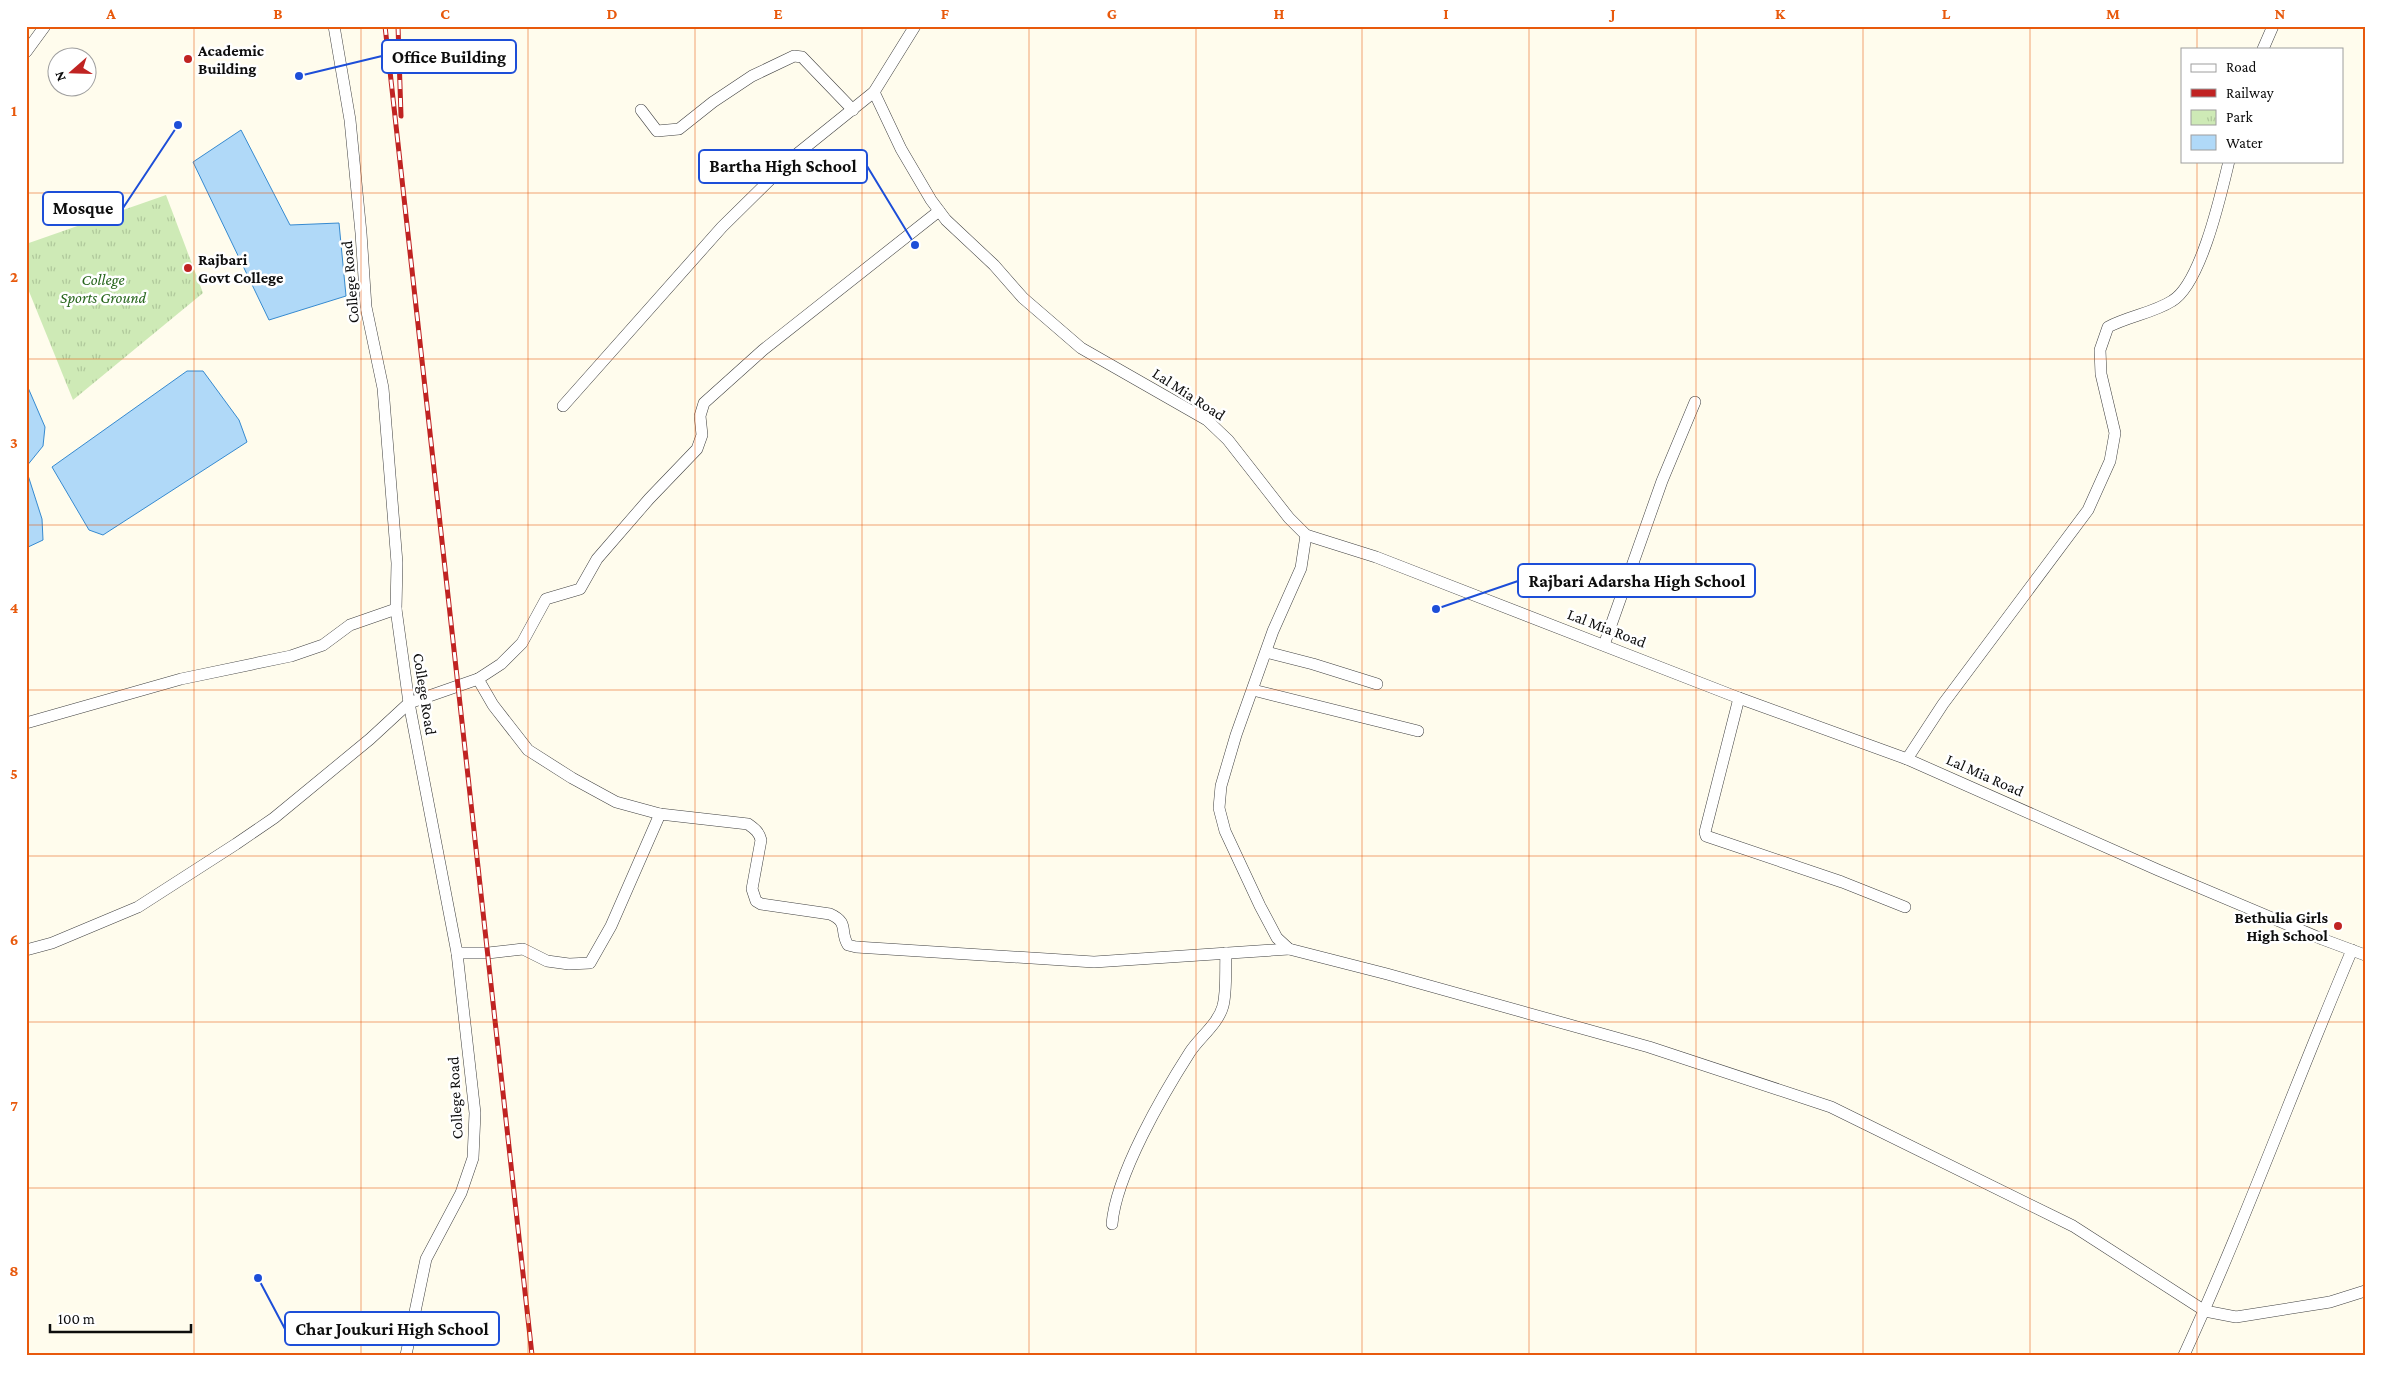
<svg xmlns="http://www.w3.org/2000/svg" width="2391" height="1381" font-family="'Crimson Pro',serif">
  <style>
    .park { fill: url(#park-tufts) }
    .water { fill: #b0d9f8; stroke: #368ad0 }
    .lines { fill: none; stroke-linecap: round; stroke-linejoin: round }
    .street-casing { stroke: #404040; stroke-width: 12 }
    .street { stroke: #fff; stroke-width: 11 }
    .rail-casing { stroke: #c02322; stroke-width: 5 }
    .rail { stroke: #fff; stroke-width: 3; stroke-dasharray: 9; stroke-linecap: butt }
    .grid { fill: none; stroke: #e8590c; stroke-width: 1; stroke-opacity: 0.55 }
    .poi-dot { fill: #c02322; stroke: #fff; stroke-width: 2 }
    .labels { text-anchor: middle; dominant-baseline: central; stroke-width: 5; stroke-linejoin: round; paint-order: stroke }
    .poi-label { font-size: 16px; font-weight: bold; fill: #0d0d0d; stroke: #fff; text-anchor: start }
    .park-label { font-size: 16px; font-style: italic; fill: #27661c; stroke: #fff }
    .street-label { font-size: 16px; fill: #0d0d0d; stroke: #fff }
    .leader { fill: none; stroke: #1d4ed8; stroke-width: 2 }
    .callout-dot { fill: #1d4ed8; stroke: #fff; stroke-width: 2 }
    .callout { fill: #fff; stroke: #1d4ed8; stroke-width: 2 }
    .callout-label { font-size: 18px; text-anchor: middle; font-weight: bold; fill: #0d0d0d }
    .neatline { fill: none; stroke: #e8590c; stroke-width: 2 }
    .grid-label { font-size: 16px; text-anchor: middle; font-weight: bold; fill: #e8590c }
  </style>
  <defs>
    <pattern id="park-tufts" width="24" height="20" patternUnits="userSpaceOnUse" patternTransform="scale(1.25)"><rect width="24" height="20" fill="#ceeab6"/><path d="M3 7l-1-3M5 7V3M7 7l1-3M15 17l-1-3M17 17v-4M19 17l1-3" fill="none" stroke="#b0c89b"/></pattern>
  </defs>
  <rect width="100%" height="100%" fill="#fffced"/>
  <path class="park" d="M166 195 203 293 73 400 26 284V244Z"/>
  <g class="water">
    <path d="M241 130 290 225 339 223 346 296 269 320 193 162Z"/>
    <path d="M187 371H203L239 420 247 442 103 535 89 530 52 467Z"/>
    <path d="M26 383 45 427 43 446 26 467Z"/>
    <path d="M26 469 42 519 43 540 26 548Z"/>
  </g>
  <g class="lines">
    <g class="street-casing">
      <g id="street">
        <path d="M334 26 350 120 361 233 366 307 383 388 397 563 396 609 409 703 457 953 475 1113 473 1158 461 1193 426 1259 406 1355"/>
        <path d="M2263 49 2273 26"/>
        <path d="M26 52 45 26"/>
        <path d="M874 92 901 149 931 200 946 220 994 265 1023 298 1081 348 1207 420 1228 440 1289 518 1306 535 1376 557 1739 698 1907 759 2158 870 2322 939 2365 955"/>
        <path d="M641 110 657 131 679 129 713 102 752 76 794 56 802 57 853 110"/>
        <path d="M563 406 722 227 792 158 874 92 915 26"/>
        <path d="M1306 535 1301 568 1273 631 1236 735 1221 786 1219 808 1225 831 1260 906 1277 938 1289 949 1387 974 1649 1047 1831 1107 2073 1226 2205 1311 2236 1317 2330 1302 2365 1291"/>
        <path d="M1604 645 1662 481 1695 402"/>
        <path d="M1266 652 1313 664 1377 684"/>
        <path d="M478 679 493 705 528 750 572 778 616 802 660 814 748 824C755 829 759 832 761 840L752 889 756 901 761 904 830 914C850 923 839 931 848 945L856 947 1094 962 1289 949"/>
        <path d="M1253 690 1418 731"/>
        <path d="M1739 698 1705 832 1706 836 1842 882 1905 907"/>
        <path d="M26 723 181 679 291 656 323 645 350 625 396 609"/>
        <path d="M1907 759 1943 704 2088 510 2110 461 2115 433 2101 374 2100 350 2108 327C2129 316 2153 313 2172 301 2201 284 2221 194 2229 161"/>
        <path d="M26 950 52 943 138 907 236 844 274 818 370 739 409 703 478 679 501 664 522 643 546 599 580 589 597 559 649 499 697 449 702 435 700 416 704 403 763 350 939 211"/>
        <path d="M457 953H488L523 949 547 961 569 964 590 963 611 926 660 814"/>
        <path d="M1112 1224C1116 1175 1163 1094 1190 1052 1200 1037 1218 1024 1223 1006 1227 990 1225 969 1226 953"/>
        <path d="M2184 1355C2245 1222 2295 1084 2352 950"/>
      </g>
    </g>
    <use href="#street" class="street"/>
    <g class="rail-casing">
      <g id="rail">
        <path d="M385 26 532 1355"/>
        <path d="M398 26 401 116"/>
      </g>
    </g>
    <use href="#rail" class="rail"/>
  </g>
  <path class="grid" d="M194 26V1355M361 26V1355M528 26V1355M695 26V1355M862 26V1355M1029 26V1355M1196 26V1355M1362 26V1355M1529 26V1355M1696 26V1355M1863 26V1355M2030 26V1355M2197 26V49M2197 161V1355M26 193H2365M26 359H2365M26 525H2365M26 690H2365M26 856H2365M26 1022H2365M26 1188H2365"/>
  <g class="poi-dot">
    <circle cx="188" cy="59" r="5"/>
    <circle cx="188" cy="268" r="5"/>
    <circle cx="2338" cy="926" r="5"/>
  </g>
  <g class="labels">
    <g class="poi-label">
      <text x="198" y="50">Academic<tspan x="198" dy="18">Building</tspan></text>
      <text x="198" y="259">Rajbari<tspan x="198" dy="18">Govt College</tspan></text>
      <text x="2328" y="917" text-anchor="end">Bethulia Girls<tspan x="2328" dy="18">High School</tspan></text>
    </g>
    <g class="park-label">
      <text x="103" y="279">College<tspan x="103" dy="18">Sports Ground</tspan></text>
    </g>
    <g class="street-label">
      <text transform="translate(350 282) rotate(-95)">College Road</text>
      <text transform="translate(1189 394) rotate(33)">Lal Mia Road</text>
      <text transform="translate(1607 628) rotate(21)">Lal Mia Road</text>
      <text transform="translate(425 694) rotate(81)">College Road</text>
      <text transform="translate(1985 775) rotate(24)">Lal Mia Road</text>
      <text transform="translate(455 1098) rotate(-93)">College Road</text>
    </g>
  </g>
  <path class="leader" d="M299 76L382 56M915 245L867 166M178 125L123 208M1436 609L1518 581M258 1278L285 1329"/>
  <g class="callout-dot">
    <circle cx="299" cy="76" r="5"/>
    <circle cx="915" cy="245" r="5"/>
    <circle cx="178" cy="125" r="5"/>
    <circle cx="1436" cy="609" r="5"/>
    <circle cx="258" cy="1278" r="5"/>
  </g>
  <g class="callout">
    <rect x="382" y="40" width="134" height="33" rx="5"/>
    <rect x="699" y="150" width="168" height="33" rx="5"/>
    <rect x="43" y="192" width="80" height="33" rx="5"/>
    <rect x="1518" y="564" width="237" height="33" rx="5"/>
    <rect x="285" y="1312" width="214" height="33" rx="5"/>
  </g>
  <g class="callout-label">
    <text x="449" y="63">Office Building</text>
    <text x="783" y="172">Bartha High School</text>
    <text x="83" y="214">Mosque</text>
    <text x="1637" y="587">Rajbari Adarsha High School</text>
    <text x="392" y="1335">Char Joukuri High School</text>
  </g>
  <rect width="2391" height="1381" fill="none" stroke="#ffffff" stroke-width="55"/>
  <rect x="2181" y="48" width="162" height="115" fill="#ffffff" stroke="#9e9e9e"/>
  <rect x="2191" y="64" width="25" height="8" fill="#ffffff" stroke="#9e9e9e"/>
  <text x="2226" y="72" font-size="15" fill="#0d0d0d">Road</text>
  <rect x="2191" y="89" width="25" height="8" fill="#c02322" stroke="#9e9e9e"/>
  <text x="2226" y="98" font-size="15" fill="#0d0d0d">Railway</text>
  <rect x="2191" y="110" width="25" height="15" fill="url(#park-tufts)" stroke="#9e9e9e"/>
  <text x="2226" y="122" font-size="15" fill="#0d0d0d">Park</text>
  <rect x="2191" y="135" width="25" height="15" fill="#b0d9f8" stroke="#9e9e9e"/>
  <text x="2226" y="148" font-size="15" fill="#0d0d0d">Water</text>
  <g transform="translate(72 72) rotate(250)"><circle r="24" fill="#ffffff" stroke="#9e9e9e"/>
  <path d="M0-4L9 19L0 12L-9 19Z" fill="#c02322"/>
  <text y="-8" font-size="14" font-weight="bold" text-anchor="middle" fill="#0d0d0d">N</text>
  </g>
  <path d="M50 1324v8h141v-8" fill="none" stroke="#0d0d0d" stroke-width="2.5"/>
  <text x="58" y="1324" font-size="15" fill="#0d0d0d" stroke="#ffffff" stroke-width="4" paint-order="stroke">100 m</text>
  <rect x="28" y="28" width="2336" height="1326" class="neatline"/>
  <g class="grid-label">
    <text x="111" y="19">A</text>
    <text x="278" y="19">B</text>
    <text x="445" y="19">C</text>
    <text x="612" y="19">D</text>
    <text x="778" y="19">E</text>
    <text x="945" y="19">F</text>
    <text x="1112" y="19">G</text>
    <text x="1279" y="19">H</text>
    <text x="1446" y="19">I</text>
    <text x="1613" y="19">J</text>
    <text x="1780" y="19">K</text>
    <text x="1946" y="19">L</text>
    <text x="2113" y="19">M</text>
    <text x="2280" y="19">N</text>
    <text x="14" y="116">1</text>
    <text x="14" y="282">2</text>
    <text x="14" y="448">3</text>
    <text x="14" y="613">4</text>
    <text x="14" y="779">5</text>
    <text x="14" y="945">6</text>
    <text x="14" y="1111">7</text>
    <text x="14" y="1276">8</text>
  </g>
</svg>
